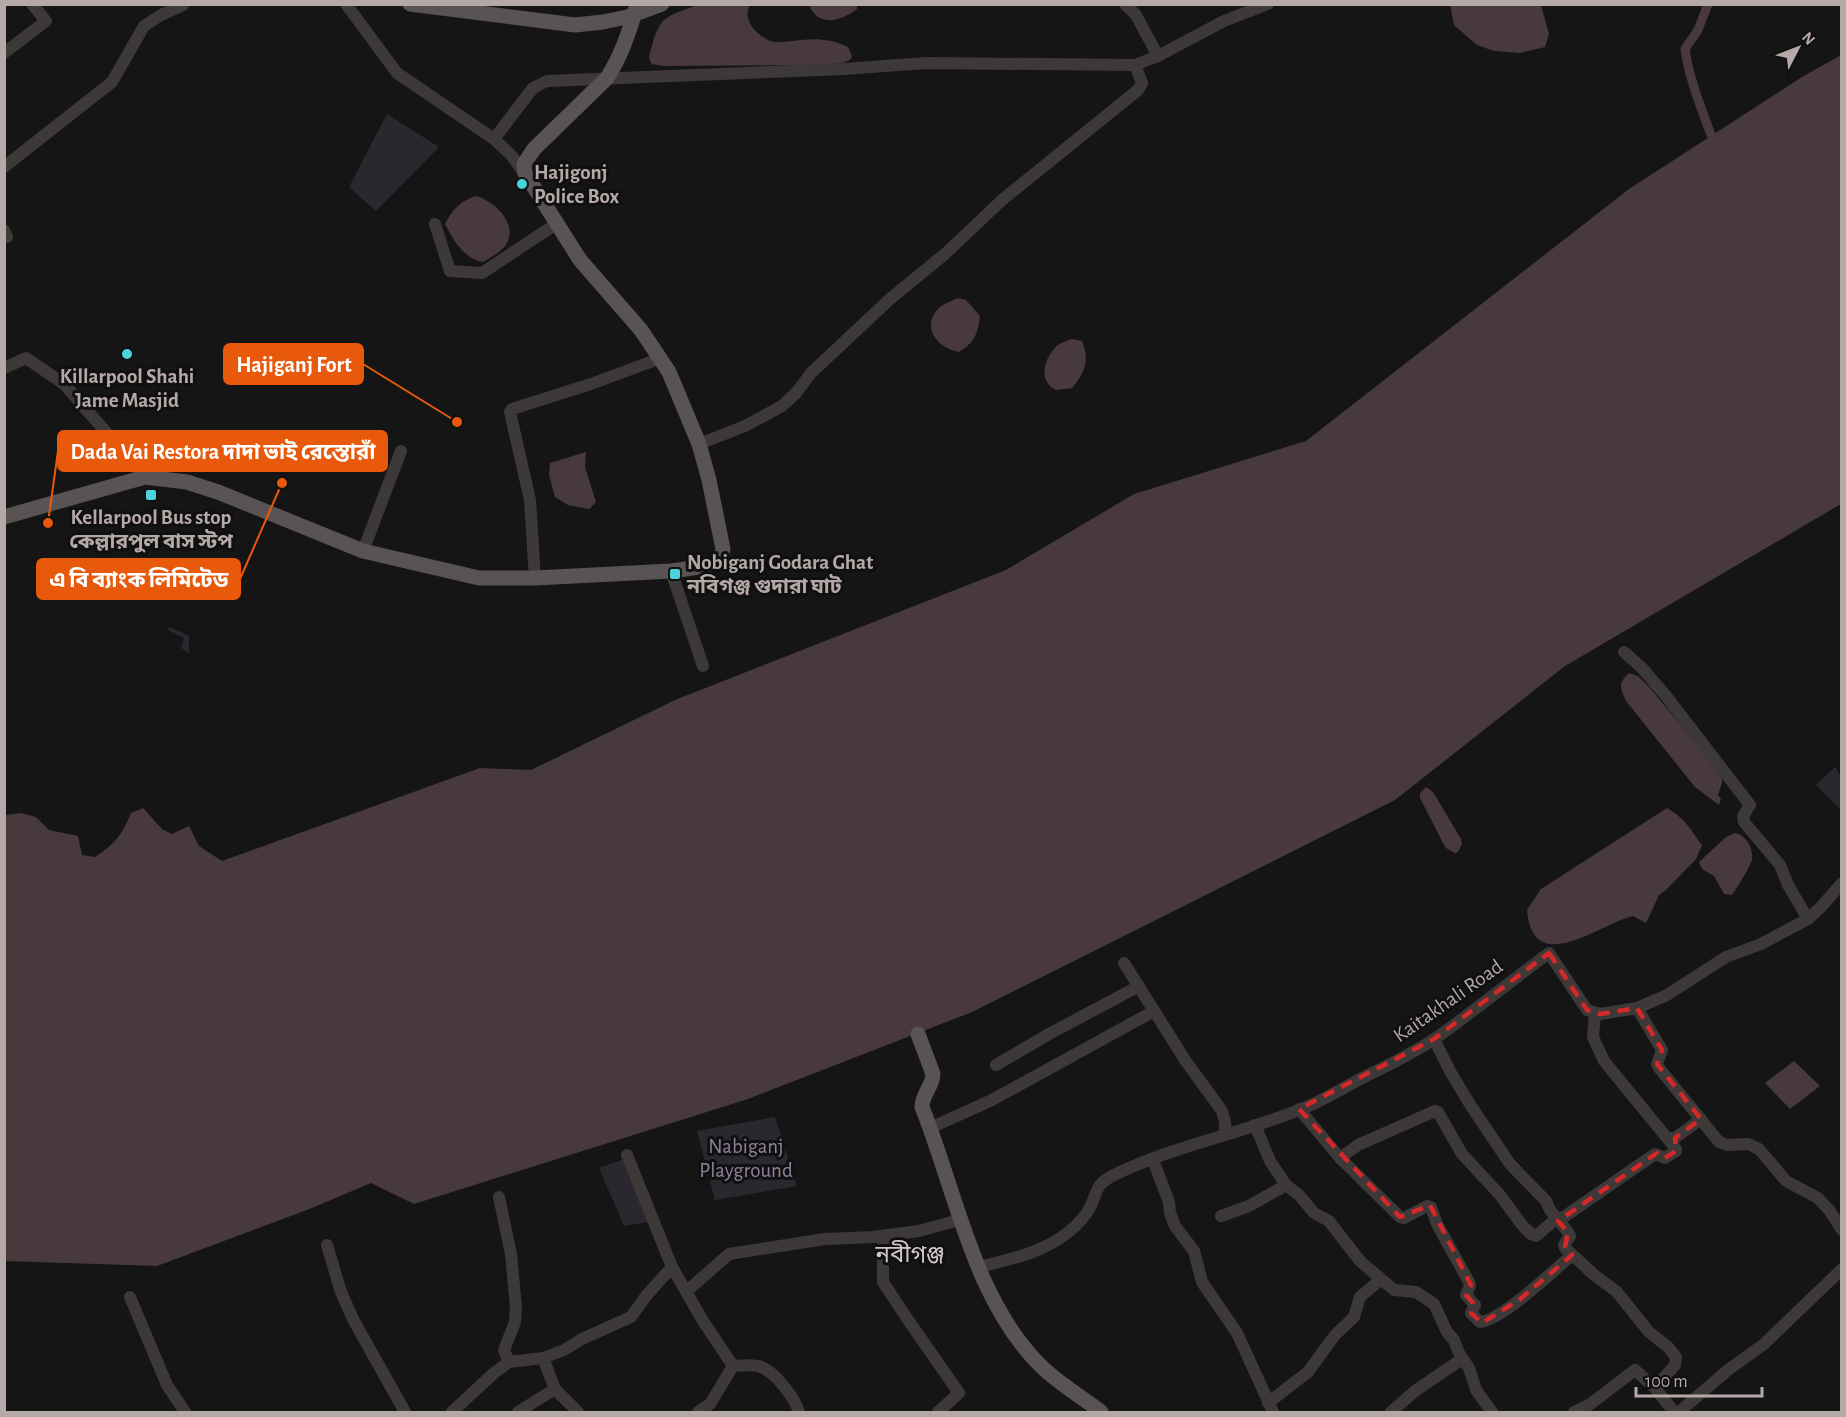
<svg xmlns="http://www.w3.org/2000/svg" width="1846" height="1417" font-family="'Alegreya Sans','Noto Sans Bengali',sans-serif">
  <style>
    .green { fill: #2b272f }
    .water { fill: #48393c }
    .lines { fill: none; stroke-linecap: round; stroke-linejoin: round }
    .canal { stroke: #48393c; stroke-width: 9 }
    .minor { stroke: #3d3938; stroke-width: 12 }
    .major { stroke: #595453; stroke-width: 15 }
    .marked { fill: none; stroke: #d62828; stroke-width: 4.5; stroke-dasharray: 12 8; stroke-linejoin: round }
    .poi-dot { fill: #48d4da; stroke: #111010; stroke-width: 2 }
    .labels { text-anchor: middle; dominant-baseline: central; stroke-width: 6; stroke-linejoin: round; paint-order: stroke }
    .poi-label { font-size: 21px; font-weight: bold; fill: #b5a9a8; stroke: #111010; text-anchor: start }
    .street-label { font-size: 21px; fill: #b5a9a8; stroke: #111010 }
    .park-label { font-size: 21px; fill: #8e829d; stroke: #111010 }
    .quarter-label { font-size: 24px; fill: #d1cac9; stroke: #111010 }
    .leader { fill: none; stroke: #e8590c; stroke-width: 2 }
    .callout-dot { fill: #e8590c; stroke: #111010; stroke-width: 2 }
    .callout { fill: #e8590c; stroke: #e8590c; stroke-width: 2 }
    .callout-label { font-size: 22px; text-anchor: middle; font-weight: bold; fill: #fff }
  </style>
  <rect width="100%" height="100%" fill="#161515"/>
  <g class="green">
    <path d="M387 114 439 147 376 211 349 187Z"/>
    <path d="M170 627 189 636V653L181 648 184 638 166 629Z"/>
    <path d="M1835 767 1841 776V810L1816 785Z"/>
    <path d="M775 1117 797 1186 715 1200 697 1131Z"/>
    <path d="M624 1159 648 1222 624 1226 599 1168Z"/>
  </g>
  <g class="water">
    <path d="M699 4 750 5C741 21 759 38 774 42 780 43 786 41 793 41 812 38 830 38 848 47L852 56 851 59 843 63 811 65 664 66 652 64C647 58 650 53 652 46 660 13 671 16 699 4Z"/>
    <path d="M857 4V9C841 21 819 28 809 5Z"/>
    <path d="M1450 5H1541L1549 34 1545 47 1520 53 1494 51 1477 45 1454 25Z"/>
    <path d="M1841 55V504L1565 666 1395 800 972 1012 748 1099 414 1204 371 1183 312 1208 157 1266 5 1261V815L21 813 36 817 49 830 78 836 82 855 95 857C115 844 122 835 131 813L143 808 162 829 172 834 189 826 199 846 222 861 480 768 531 770 675 700 1006 570 1134 494 1306 441 1629 189 1802 77Z"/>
    <path d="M476 196C492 200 516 220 508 241 505 250 491 257 483 262 463 258 454 241 445 224 452 210 460 201 476 196Z"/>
    <path d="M958 298 966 300 980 316C978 334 974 343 959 352 936 348 920 325 940 307 945 303 952 301 958 298Z"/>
    <path d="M1072 339 1082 341C1090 360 1085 373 1072 388L1056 390C1039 382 1043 360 1055 348 1059 343 1066 341 1072 339Z"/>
    <path d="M586 452 585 467 596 502 589 509 568 505 555 497 549 475 550 463Z"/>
    <path d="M1629 673 1638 676 1650 688 1722 775V783L1718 795 1721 799 1719 805 1695 787 1626 701C1620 688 1618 683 1629 673Z"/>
    <path d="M1426 787 1433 792 1461 839 1462 844 1458 852 1455 853 1446 848 1443 843 1420 798V793Z"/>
    <path d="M1667 808C1688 821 1688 827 1702 845L1696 859 1666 890 1659 895 1646 923 1633 916C1599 924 1533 979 1527 910L1541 889Z"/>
    <path d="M1735 833C1746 835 1754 849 1752 860 1751 865 1736 890 1732 895L1724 894 1714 876 1702 869 1699 862 1726 837Z"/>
    <path d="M1794 1061 1820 1086 1790 1109 1765 1083Z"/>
  </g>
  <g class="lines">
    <path class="canal" d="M1708 4 1698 30 1685 49C1690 84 1704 114 1715 146"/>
    <g class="minor">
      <path d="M346 4 397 73 494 139 512 156 525 175"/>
      <path d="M1125 4 1136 15 1158 56 1135 65"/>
      <path d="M4 53 46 21 32 4"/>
      <path d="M1158 56 1224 21 1268 4"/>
      <path d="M494 139 533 88 547 81 844 69 926 63 1135 65 1142 83 1138 90 1002 200 946 253 890 299 811 373 796 393 782 406 745 426 699 444"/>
      <path d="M4 167 112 82 144 26 161 15 183 5"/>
      <path d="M435 224 450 271 482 273 556 224"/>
      <path d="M4 230 7 237"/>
      <path d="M4 368 26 358 64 384 145 477"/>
      <path d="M363 551 401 451"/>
      <path d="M671 571 703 666"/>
      <path d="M535 578 530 500 510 412 512 409 591 384 661 358"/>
      <path d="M1624 652 1642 668 1666 696 1750 805 1743 816 1744 822 1780 865 1788 885 1808 919"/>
      <path d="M1124 963 1185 1060 1222 1111 1225 1122V1134"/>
      <path d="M1637 1008 1662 1050 1657 1064 1659 1068 1719 1142 1727 1145 1748 1144 1759 1149 1786 1181 1818 1198 1830 1211 1842 1230"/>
      <path d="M1595 1013 1593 1037 1604 1061 1667 1138H1675L1701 1119"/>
      <path d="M1434 1039 1451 1073 1471 1106 1510 1164 1546 1201 1550 1210 1568 1232 1570 1236 1564 1245 1565 1248 1593 1274 1617 1292 1649 1332 1668 1347 1676 1357 1675 1365 1655 1388 1674 1412"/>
      <path d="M996 1065 1049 1034 1139 986"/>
      <path d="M1299 1109 1340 1158 1400 1217 1404 1218 1427 1206 1431 1207 1437 1224 1469 1282 1470 1286 1466 1295 1475 1305 1471 1313 1480 1322C1501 1321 1553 1271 1572 1255"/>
      <path d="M1255 1125 1270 1161 1286 1185 1299 1195 1314 1213 1329 1221 1360 1261 1394 1290 1416 1292 1434 1304 1447 1332 1454 1340 1459 1353 1469 1368 1476 1390 1492 1412"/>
      <path d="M930 1128 992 1100 1154 1011"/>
      <path d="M627 1155 672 1267 703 1321 733 1366C741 1366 750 1364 758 1366 773 1369 795 1398 799 1412"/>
      <path d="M1340 1158 1358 1145 1435 1111 1438 1112 1462 1154 1500 1195 1522 1225 1531 1234 1536 1236 1557 1218"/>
      <path d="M1153 1160 1169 1202 1170 1213 1175 1226 1194 1251 1202 1282 1237 1333 1273 1412"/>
      <path d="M1221 1216 1249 1206 1286 1185"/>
      <path d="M1558 1221 1655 1154 1665 1158 1676 1151V1149L1668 1139"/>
      <path d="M883 1236V1282L906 1317 959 1393 938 1412"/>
      <path d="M327 1245 341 1292 354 1321 405 1412"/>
      <path d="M979 1267C1018 1258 1061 1248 1086 1214 1099 1196 1091 1186 1114 1175 1177 1144 1247 1133 1311 1105 1328 1097 1344 1088 1360 1079 1385 1067 1412 1054 1436 1038 1474 1011 1511 981 1549 953L1587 1010 1600 1014 1637 1008 1667 995 1726 957 1761 944 1808 919 1820 908 1842 883"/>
      <path d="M687 1291 729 1254 825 1239 873 1237 919 1231 959 1220"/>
      <path d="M130 1297 167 1385 185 1412"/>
      <path d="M543 1358 555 1389 578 1412"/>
      <path d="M509 1362 543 1358 564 1350 582 1339 631 1317 646 1296 672 1267"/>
      <path d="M1268 1403 1308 1372 1335 1335 1354 1317 1360 1297 1380 1280"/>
      <path d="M452 1412 494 1373 509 1362 504 1350 515 1322 516 1307 511 1254 499 1197"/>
      <path d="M518 1412 555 1389"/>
      <path d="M698 1412 710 1404 733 1366"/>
      <path d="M1391 1412 1415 1391 1462 1359"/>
      <path d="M1574 1412 1589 1405 1635 1370 1655 1388"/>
      <path d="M1679 1412 1728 1370 1764 1344 1842 1269"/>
    </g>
    <g class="major">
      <path d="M410 4 575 25 603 22 627 17 662 4"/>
      <path d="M4 517 145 477 187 482 218 492 363 551 479 578H535L671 571 707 566 716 563 721 557 723 549 709 480 699 444 669 372 641 330 580 260 525 173 524 164 534 149 607 78C622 55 630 31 637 4"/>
      <path d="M918 1034 933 1074C933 1086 922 1094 922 1107 955 1189 973 1296 1037 1362 1053 1380 1082 1397 1101 1412"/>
    </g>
  </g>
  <path class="marked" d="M1549 953 1587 1010 1600 1014 1637 1008 1662 1050 1657 1064 1701 1119 1675 1138 1676 1151 1665 1158 1657 1153 1558 1221 1568 1232 1565 1247 1572 1255 1519 1300 1482 1323 1471 1313 1473 1303 1466 1295 1471 1285 1430 1205 1400 1217 1299 1109 1434 1039Z"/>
  <g class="poi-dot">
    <circle cx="522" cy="184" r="6"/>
    <circle cx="127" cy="354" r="6"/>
    <rect x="145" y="489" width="12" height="12" rx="3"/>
    <rect x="669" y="568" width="12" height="12" rx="3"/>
  </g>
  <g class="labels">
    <g class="poi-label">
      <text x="534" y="172">Hajigonj<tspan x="534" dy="24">Police Box</tspan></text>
      <text x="127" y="376" text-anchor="middle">Killarpool Shahi<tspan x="127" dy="24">Jame Masjid</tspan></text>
      <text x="151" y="517" text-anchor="middle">Kellarpool Bus stop<tspan x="151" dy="24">কেল্লারপুল বাস স্টপ</tspan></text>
      <text x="687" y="562">Nobiganj Godara Ghat<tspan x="687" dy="24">নবিগঞ্জ গুদারা ঘাট</tspan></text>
    </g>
    <g class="street-label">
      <text transform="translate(1448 1001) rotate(-35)">Kaitakhali Road</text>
    </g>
    <g class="park-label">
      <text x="746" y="1146">Nabiganj<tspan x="746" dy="24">Playground</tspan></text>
    </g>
    <g class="quarter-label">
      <text x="910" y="1255">নবীগঞ্জ</text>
    </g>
  </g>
  <path class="leader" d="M457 422L363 364M48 523L58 451M282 483L240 579"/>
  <g class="callout-dot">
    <circle cx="457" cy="422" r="6"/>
    <circle cx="48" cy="523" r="6"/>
    <circle cx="282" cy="483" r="6"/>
  </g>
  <g class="callout">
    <rect x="224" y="344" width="139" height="40" rx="6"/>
    <rect x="58" y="431" width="329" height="40" rx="6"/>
    <rect x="37" y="559" width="203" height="40" rx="6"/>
  </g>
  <g class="callout-label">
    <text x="294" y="372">Hajiganj Fort</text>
    <text x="223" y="459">Dada Vai Restora দাদা ভাই রেস্তোরাঁ</text>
    <text x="139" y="587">এ বি ব্যাংক লিমিটেড</text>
  </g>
  <rect width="1846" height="1417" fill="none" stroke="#b5a9a8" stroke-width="12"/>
  <g transform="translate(1798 48) rotate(48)" stroke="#111010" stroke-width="4.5" paint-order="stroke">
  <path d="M0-4.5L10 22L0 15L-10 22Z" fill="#b5a9a8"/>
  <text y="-9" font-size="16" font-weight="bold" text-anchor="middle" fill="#b5a9a8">N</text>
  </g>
  <path d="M1636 1387v9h126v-9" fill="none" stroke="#b5a9a8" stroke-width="3"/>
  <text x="1645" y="1387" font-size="18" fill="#b5a9a8" stroke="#111010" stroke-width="4.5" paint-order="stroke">100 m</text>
</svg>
